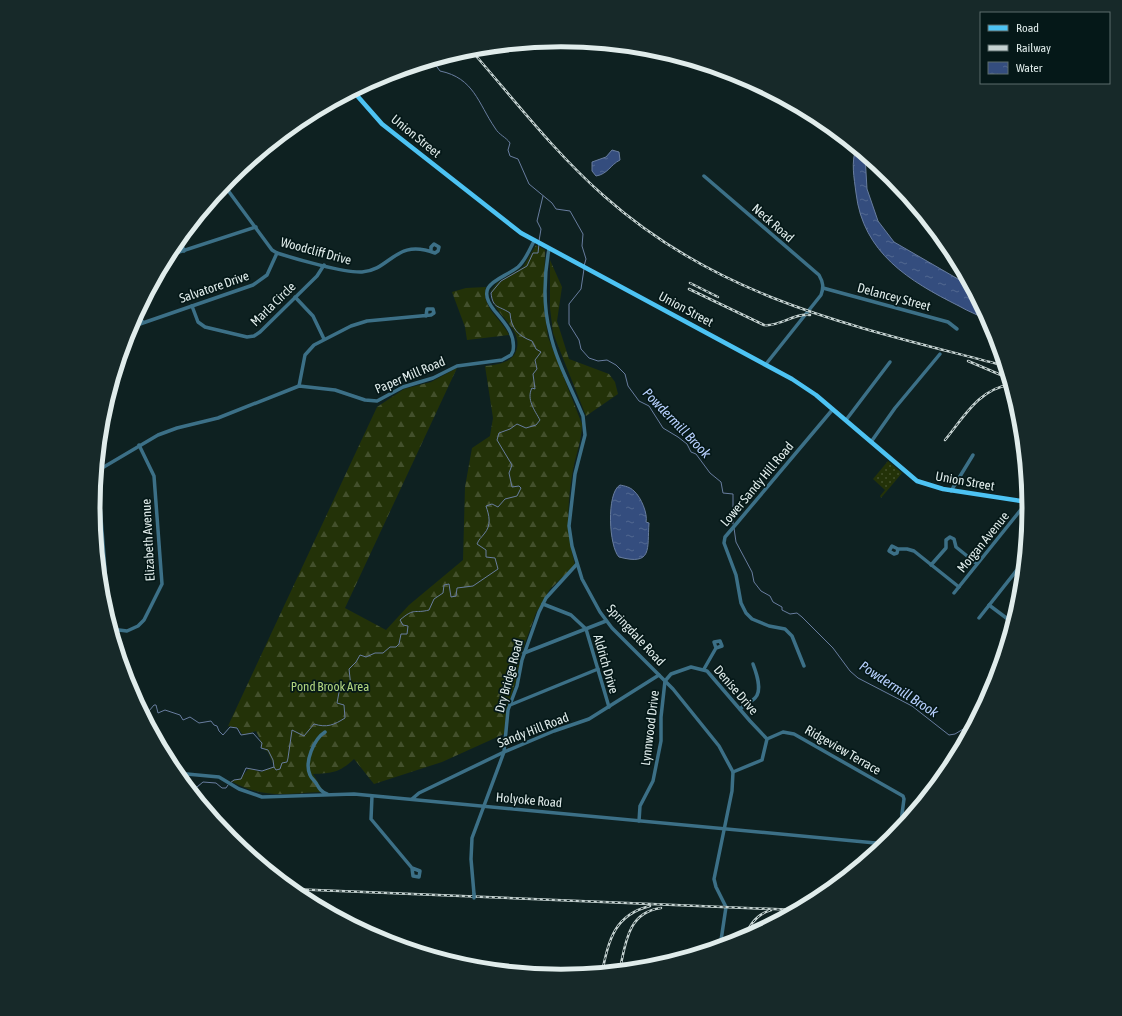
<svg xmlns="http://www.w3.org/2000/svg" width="1122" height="1016" font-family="'Asap Condensed',sans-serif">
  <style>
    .grass { fill: url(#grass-dots) }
    .forest { fill: url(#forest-firs) }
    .water { fill: url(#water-ripples); stroke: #687d9f }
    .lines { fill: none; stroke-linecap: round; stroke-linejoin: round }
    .stream { stroke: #687d9f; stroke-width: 1 }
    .minor { stroke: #3c7087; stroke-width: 3.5 }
    .major { stroke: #4dc3f3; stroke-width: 4.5 }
    .rail-casing { stroke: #c5d2d1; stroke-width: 2.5 }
    .rail { stroke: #051818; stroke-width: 1; stroke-dasharray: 3; stroke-linecap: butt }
    .minor-bridge { stroke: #3c7087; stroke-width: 3.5 }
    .labels { text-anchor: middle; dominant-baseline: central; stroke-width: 3.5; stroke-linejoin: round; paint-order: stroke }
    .street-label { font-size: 13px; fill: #e0eceb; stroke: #051818 }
    .park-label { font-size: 13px; fill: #b0d47f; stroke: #051818 }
    .water-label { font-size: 14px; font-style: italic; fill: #b7d0fe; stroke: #051818 }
    .rim { fill: none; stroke: #e0eceb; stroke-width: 5 }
  </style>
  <defs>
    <pattern id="grass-dots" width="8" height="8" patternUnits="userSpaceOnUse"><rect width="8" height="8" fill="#233208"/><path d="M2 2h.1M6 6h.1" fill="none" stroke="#43502c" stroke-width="1.8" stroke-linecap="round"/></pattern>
    <pattern id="forest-firs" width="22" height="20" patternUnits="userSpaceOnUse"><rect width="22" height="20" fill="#233208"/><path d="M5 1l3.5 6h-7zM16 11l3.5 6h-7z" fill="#43502c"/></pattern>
    <pattern id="water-ripples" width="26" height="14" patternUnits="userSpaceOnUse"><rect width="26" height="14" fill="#344d7e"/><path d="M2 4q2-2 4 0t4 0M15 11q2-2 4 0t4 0" fill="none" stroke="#516790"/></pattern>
  </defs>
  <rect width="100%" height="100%" fill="#0e2121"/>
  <path class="grass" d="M888 461 902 473 881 498 880 496 885 490 873 479Z"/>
  <g class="forest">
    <path d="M536 245 545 250 544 308 548 337 582 424C582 440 576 454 573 470 567 504 566 531 575 565L550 589 536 613 521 654 516 681 506 712 504 734 442 762 374 784 354 759C339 773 332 773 313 774L324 792C288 793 264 800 231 781L241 778 249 768 260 772 274 766 268 752 261 747 260 739 256 731 243 735 238 728 228 726 377 407 404 389 431 382 457 368 345 608 386 630 409 605 463 560 465 487 472 448 490 436 493 418 485 366C496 365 512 363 516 351 525 327 490 314 491 291L497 283 523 267Z"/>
    <path d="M550 260 562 287 557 321 569 359 609 374 615 382 618 394 586 416 553 333 550 308Z"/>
    <path d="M486 287C480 307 502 319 509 335L467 340 465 327 452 292 466 288Z"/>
  </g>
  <g class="water">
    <path d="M856 148 865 155 867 189 878 221 894 242 958 279 974 293 989 321C979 315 969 312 959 306 909 281 863 253 856 193 854 177 851 163 856 148Z"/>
    <path d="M612 150 619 152 620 160C610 165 608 174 596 176L592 171V162L606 157Z"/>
    <path d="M620 485C625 486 630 487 634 491 641 497 648 514 646 522L649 523C647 549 653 566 619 557 609 547 606 493 620 485Z"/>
  </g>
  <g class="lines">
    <g class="stream">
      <path d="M432 60 440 71C474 78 478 103 495 128 499 135 506 137 510 143L508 150 510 156 518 159 529 184 552 203 556 209 570 211 583 234 582 246 586 259 584 266"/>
      <path d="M539 241 541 229 537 221 543 196"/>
      <path d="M584 269 581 289 569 304V324L579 340 581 349 589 358 598 361 607 360 616 365 625 374 628 386 639 401 649 406 663 428 678 437 687 444 691 452 696 454 710 473 721 482 723 493 733 494V524"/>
      <path d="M734 528 736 542 752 572 754 582 761 591 770 596 773 602 782 607V610L790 614 797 613 802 617 833 648 850 671 858 678 912 706 949 735 955 734 975 722"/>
      <path d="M141 710 146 708 149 711 154 705H156L158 713 165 710 180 715 183 720 190 717 199 723 211 721 214 725 217 726 219 731 223 735 230 727 237 728 241 735 253 733 262 743 261 748 268 750 273 760 274 767"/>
      <path d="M230 783 234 780 241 779 246 768 262 771 274 767 276 770 280 769 282 763 287 762 288 758 292 730 304 736 314 724C327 728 334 725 345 718L344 705 337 703 340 687 348 690 351 687 349 669 356 662 360 655 366 657 375 653H383L390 647H396L399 644 401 634H407L408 626 403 625 400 620C415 607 414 614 429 610L434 599 443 593 444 585 449 584 451 597 456 596 457 588 473 586 498 569 495 558 486 557V550L477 544C479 539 481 538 484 534 492 525 489 515 486 506L492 504 498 507 505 499 517 496 521 488 519 486 512 487 509 473 512 465 497 440 499 433 510 429 517 424 526 428 536 425 540 420C535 411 526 399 532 388L535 389 533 374 537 369 535 360 541 352 536 349 532 341C518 336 511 328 510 313 498 305 493 309 491 293L501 281 527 266 533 253H538L539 244"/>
      <path d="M191 792 203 782 216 783 222 788H226L228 785"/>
    </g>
    <g class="minor">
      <path d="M704 176 819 275C823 282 824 287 821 295L766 364"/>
      <path d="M224 185 272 250 277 253C296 259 344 273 362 272 391 270 395 238 435 253L438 251 439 247 434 244 431 247V250"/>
      <path d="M180 239 184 251"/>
      <path d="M549 249C544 275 543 307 550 332 556 361 572 389 583 416L585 435 575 474 569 526 572 546 582 579 600 612 612 628 673 689 719 746 733 772 732 791 714 879 716 887 726 907 720 947"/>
      <path d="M167 256 256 227"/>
      <path d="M823 288 948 322 957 329"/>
      <path d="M295 297 313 316 324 339"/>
      <path d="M192 306 198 322 205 327 247 337 254 336 260 332 317 276 324 265"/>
      <path d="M135 317 143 322"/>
      <path d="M131 324 137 325 253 285 267 275 277 253"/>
      <path d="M299 386 305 355 314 345 351 326 367 321 431 315 434 313 433 309H427L426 316"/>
      <path d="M846 420 890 362"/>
      <path d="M871 442 895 408 940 354"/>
      <path d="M97 466 109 621"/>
      <path d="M97 471 158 435 177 428 218 418 299 386 335 390 365 400 377 401 403 387 433 378 457 366 502 360 511 355 513 351C516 334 504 322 494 310 473 283 502 280 518 267 525 261 530 249 534 241"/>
      <path d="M951 491 973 455"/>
      <path d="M898 549 892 546 889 551 894 554 897 553 898 549H907L914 551 959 587"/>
      <path d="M931 565 946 548V540L950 537 954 539 956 547 977 564"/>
      <path d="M954 593 1027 502"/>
      <path d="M543 604 571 615 586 629 609 707"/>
      <path d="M989 605 1013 623"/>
      <path d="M979 618 1024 561"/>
      <path d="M111 629 127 631 138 626 144 620 162 584 154 476 139 445"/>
      <path d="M524 653 606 621"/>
      <path d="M804 666 792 636 785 629 769 626 752 619 746 613 741 603 736 575 724 543 725 537 737 523 833 409"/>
      <path d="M704 669 716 648 722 646 720 641 714 642 716 648"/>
      <path d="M510 705 598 669"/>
      <path d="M740 709C744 705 751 702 755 698 763 690 756 672 753 664"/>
      <path d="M325 732C314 739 304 762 310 775 311 778 314 780 316 783 319 788 321 792 327 794"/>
      <path d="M733 772 762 760 767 739 783 732 794 734 903 796 904 799 900 829"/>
      <path d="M176 773 219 777 239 789 262 797 354 794 886 844"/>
      <path d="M372 796 371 819 412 868 420 871 419 877 413 876 412 868"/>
      <path d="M412 799 419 793 504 752 554 731 589 719 659 675"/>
      <path d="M639 821 640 806 653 781 661 741V717L665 681 671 674 691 667 707 671 750 721 767 739"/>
      <path d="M874 853 875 843"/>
      <path d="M474 894 471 859 472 838 504 752 508 710 517 686 522 660 539 612 546 598 577 564"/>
    </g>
    <path class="major" d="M353 91 382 124 521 233 792 379 816 395 917 481 943 489 1028 502"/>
    <g class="rail-casing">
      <g id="rail">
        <path d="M470 49C513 98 554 152 604 196 722 301 858 327 1005 366"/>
        <path d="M690 283 718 297"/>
        <path d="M689 289 764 325C780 327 793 313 810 315"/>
        <path d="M968 361 1008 378"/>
        <path d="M945 440C963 418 980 388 1010 385"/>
        <path d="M291 889 797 910"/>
        <path d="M745 938C749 924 758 914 771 910"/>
        <path d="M621 964C626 939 630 912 661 908"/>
        <path d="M602 972C609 940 614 915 650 906"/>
      </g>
    </g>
    <use href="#rail" class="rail"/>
    <path class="minor-bridge" d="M474 898V894"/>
  </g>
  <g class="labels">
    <g class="street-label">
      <text transform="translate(416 136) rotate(39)">Union Street</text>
      <text transform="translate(773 223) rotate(41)">Neck Road</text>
      <text transform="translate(316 251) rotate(15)">Woodcliff Drive</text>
      <text transform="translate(214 287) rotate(-19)">Salvatore Drive</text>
      <text transform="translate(894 297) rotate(15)">Delancey Street</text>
      <text transform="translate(273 304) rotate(-44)">Marla Circle</text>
      <text transform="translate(686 309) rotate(28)">Union Street</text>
      <text transform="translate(410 375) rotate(-23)">Paper Mill Road</text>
      <text transform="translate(965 481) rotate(10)">Union Street</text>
      <text transform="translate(757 484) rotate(-50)">Lower Sandy Hill Road</text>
      <text transform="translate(148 540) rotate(-93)">Elizabeth Avenue</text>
      <text transform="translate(983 542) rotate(-51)">Morgan Avenue</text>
      <text transform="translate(636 635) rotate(47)">Springdale Road</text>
      <text transform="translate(606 664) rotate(74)">Aldrich Drive</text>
      <text transform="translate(509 676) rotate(-75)">Dry Bridge Road</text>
      <text transform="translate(736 690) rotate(49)">Denise Drive</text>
      <text transform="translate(650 728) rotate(-83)">Lynnwood Drive</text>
      <text transform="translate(533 730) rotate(-21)">Sandy Hill Road</text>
      <text transform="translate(843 750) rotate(30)">Ridgeview Terrace</text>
      <text transform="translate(529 800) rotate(5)">Holyoke Road</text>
    </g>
    <g class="park-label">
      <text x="330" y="686">Pond Brook Area</text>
    </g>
    <g class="water-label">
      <text transform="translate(677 423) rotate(46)">Powdermill Brook</text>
      <text transform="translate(899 689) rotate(33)">Powdermill Brook</text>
    </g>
  </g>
  <path d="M0 0H1122V1016H0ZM100 508a461 461 0 1 1 922 0a461 461 0 1 1-922 0Z" fill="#172929" fill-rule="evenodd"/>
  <path class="rim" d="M100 508a461 461 0 1 1 922 0a461 461 0 1 1-922 0Z"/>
  <rect x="980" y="12" width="130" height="72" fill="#051818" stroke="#5d6d6c"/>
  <rect x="988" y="25" width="20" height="6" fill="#4dc3f3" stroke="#5d6d6c"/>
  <text x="1016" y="32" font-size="12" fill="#e0eceb">Road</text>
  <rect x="988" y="45" width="20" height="6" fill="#c5d2d1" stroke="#5d6d6c"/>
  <text x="1016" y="52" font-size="12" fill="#e0eceb">Railway</text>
  <rect x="988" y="62" width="20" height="12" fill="url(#water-ripples)" stroke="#5d6d6c"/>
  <text x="1016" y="72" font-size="12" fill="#e0eceb">Water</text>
</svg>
